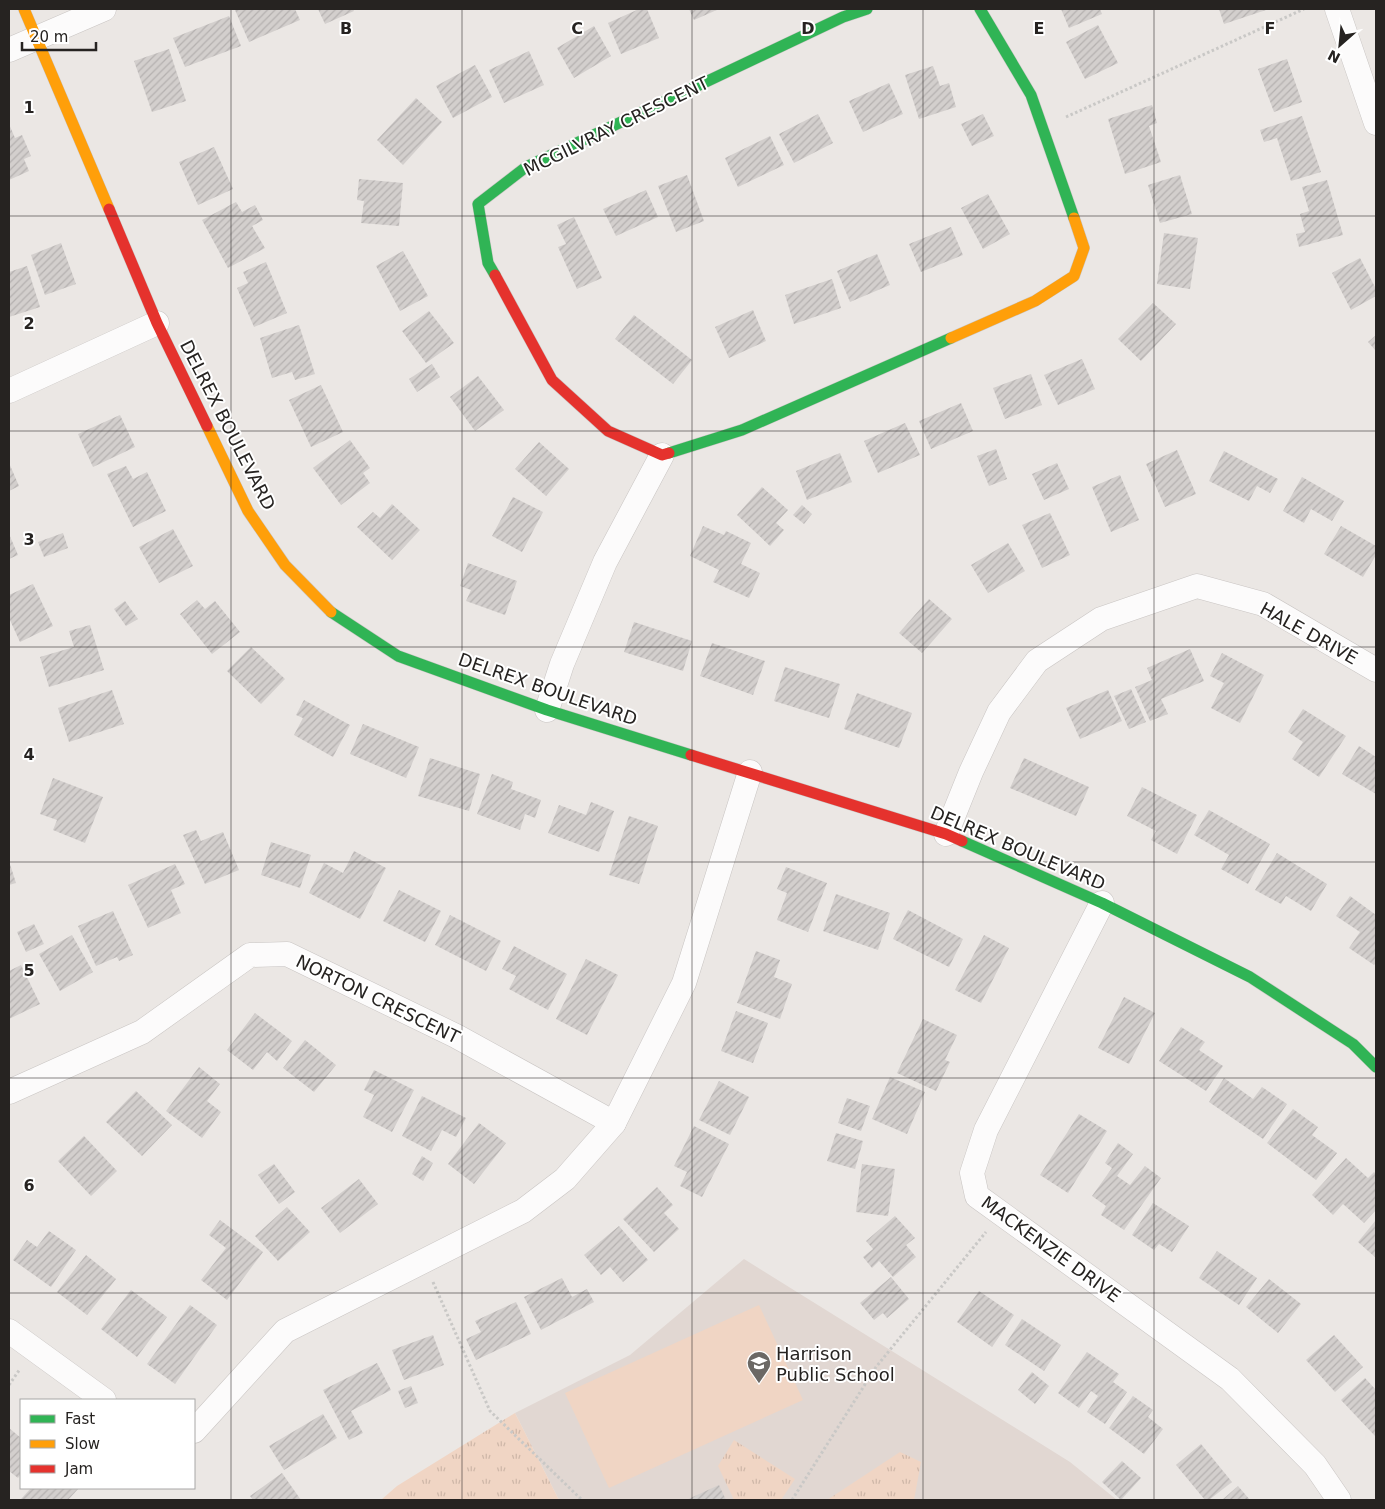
<svg xmlns="http://www.w3.org/2000/svg" width="1385" height="1509" font-family="'DejaVu Sans',sans-serif">
  <style>
    .built { fill: #e1d7d2 }
    .grass { fill: #f0d5c4 }
    .park { fill: url(#park-tufts) }
    .building { fill: url(#building-hatch) }
    .lines { fill: none; stroke-linecap: round; stroke-linejoin: round }
    .street-casing { stroke: #c9c5c3; stroke-width: 25 }
    .fast-casing { stroke: #c9c5c3; stroke-width: 12 }
    .slow-casing { stroke: #c9c5c3; stroke-width: 12 }
    .jam-casing { stroke: #c9c5c3; stroke-width: 12 }
    .path { stroke: #c9c8c6; stroke-width: 3; stroke-dasharray: 2.5 2.5; stroke-linecap: butt }
    .street { stroke: #fcfbfb; stroke-width: 24 }
    .fast { stroke: #30b455; stroke-width: 11 }
    .slow { stroke: #ff9f0a; stroke-width: 11 }
    .jam { stroke: #e5322d; stroke-width: 11 }
    .grid { fill: none; stroke: #262321; stroke-width: 1; stroke-opacity: 0.55 }
    .labels { text-anchor: middle; dominant-baseline: central; stroke-width: 4; stroke-linejoin: round; paint-order: stroke }
    .street-label { font-size: 18px; fill: #262321; stroke: #fff }
    .poi-label { font-size: 18px; fill: #262321; stroke: #fff; text-anchor: start }
    .grid-label { font-size: 16px; text-anchor: middle; font-weight: bold; fill: #262321; stroke: #fff; stroke-width: 4; stroke-linejoin: round; paint-order: stroke }
  </style>
  <defs>
    <pattern id="park-tufts" width="24" height="20" patternUnits="userSpaceOnUse" patternTransform="scale(1.25)"><rect width="24" height="20" fill="#f0d5c4"/><path d="M3 7l-1-3M5 7V3M7 7l1-3M15 17l-1-3M17 17v-4M19 17l1-3" fill="none" stroke="#ceb7a8"/></pattern>
    <pattern id="building-hatch" width="6" height="6" patternUnits="userSpaceOnUse" patternTransform="scale(1.25)"><rect width="6" height="6" fill="#d3cfcd"/><path d="M-1 1l2-2M0 6l6-6M5 7l2-2" fill="none" stroke="#b5b1b0"/></pattern>
  </defs>
  <rect width="100%" height="100%" fill="#ebe7e4"/>
  <path class="built" d="M744 1259 1070 1462 1117 1500H559L515 1413 630 1355Z"/>
  <path class="grass" d="M759 1305 803 1400 609 1488 565 1393Z"/>
  <g class="park">
    <path d="M515 1413 559 1500H381L397 1486Z"/>
    <path d="M734 1440 795 1479 781 1500H734L718 1466Z"/>
    <path d="M900 1452 921 1462 914 1500H827Z"/>
  </g>
  <g class="building">
    <path d="M238 9H295L300 20 249 42 235 10Z"/>
    <path d="M318 9H353L354 11 325 24Z"/>
    <path d="M639 9H647L659 38 621 54 608 23Z"/>
    <path d="M689 9H719L694 20Z"/>
    <path d="M1061 9H1100L1102 14 1069 28Z"/>
    <path d="M1219 9H1269L1224 24Z"/>
    <path d="M229 16 241 46 185 67 173 38Z"/>
    <path d="M1098 25 1118 63 1085 79 1066 42Z"/>
    <path d="M594 26 611 56 574 78 557 48Z"/>
    <path d="M169 49 186 101 152 112 134 61Z"/>
    <path d="M529 51 544 85 504 103 489 70Z"/>
    <path d="M1287 59 1302 102 1274 112 1258 69Z"/>
    <path d="M475 65 492 97 453 118 436 86Z"/>
    <path d="M933 66 940 86 949 83 956 107 919 119 905 75Z"/>
    <path d="M889 83 903 114 863 132 849 101Z"/>
    <path d="M416 98 442 122 403 165 377 140Z"/>
    <path d="M1152 105 1157 123 1149 126 1161 162 1125 174 1108 119Z"/>
    <path d="M818 114 833 143 794 163 779 134Z"/>
    <path d="M983 114 994 136 972 146 961 124Z"/>
    <path d="M1302 116 1321 172 1291 181 1277 138 1264 142 1260 130Z"/>
    <path d="M9 124 15 138 22 135 31 156 24 159 29 171 9 180Z"/>
    <path d="M770 136 784 165 738 187 725 158Z"/>
    <path d="M214 147 233 189 198 205 179 162Z"/>
    <path d="M687 175 704 221 676 232 658 186Z"/>
    <path d="M1180 175 1192 214 1160 223 1148 185Z"/>
    <path d="M359 179 403 183 399 226 361 223 364 201 357 200Z"/>
    <path d="M1327 180 1343 235 1299 247 1296 234 1305 232 1300 214 1309 211 1302 187Z"/>
    <path d="M646 190 658 217 616 236 603 209Z"/>
    <path d="M988 194 1010 234 983 249 961 208Z"/>
    <path d="M236 202 242 212 255 205 263 220 252 226 265 248 228 268 202 220Z"/>
    <path d="M574 217 602 278 577 289 558 247 566 244 557 225Z"/>
    <path d="M951 227 963 255 921 272 909 244Z"/>
    <path d="M1164 233 1198 238 1190 289 1157 284Z"/>
    <path d="M61 243 76 284 45 295 31 255Z"/>
    <path d="M403 251 428 296 400 311 376 266Z"/>
    <path d="M877 254 890 285 850 302 837 271Z"/>
    <path d="M1360 258 1376 289V296L1351 310 1332 273Z"/>
    <path d="M266 262 287 313 254 327 237 288 248 283 243 272Z"/>
    <path d="M27 266 40 307 9 317V272Z"/>
    <path d="M832 279 841 308 794 324 785 295Z"/>
    <path d="M1153 303 1176 324 1141 361 1118 339Z"/>
    <path d="M753 310 766 341 729 358 715 327Z"/>
    <path d="M429 311 454 343 426 363 402 331Z"/>
    <path d="M634 315 692 360 673 384 615 339Z"/>
    <path d="M299 325 315 374 295 380 292 372 272 378 260 338Z"/>
    <path d="M1376 335V351L1368 342Z"/>
    <path d="M1082 359 1095 389 1058 405 1044 375Z"/>
    <path d="M432 364 440 377 417 392 409 379Z"/>
    <path d="M1031 374 1042 405 1005 419 993 388Z"/>
    <path d="M478 376 504 410 475 431 450 397Z"/>
    <path d="M321 385 343 432 311 447 289 400Z"/>
    <path d="M961 403 973 431 931 449 919 421Z"/>
    <path d="M120 415 135 447 93 467 78 434Z"/>
    <path d="M905 423 920 455 878 473 864 441Z"/>
    <path d="M350 440 370 468 363 473 370 483 341 505 313 468Z"/>
    <path d="M539 442 569 469 546 496 515 469Z"/>
    <path d="M996 449 1007 479 989 486 977 456Z"/>
    <path d="M1177 450 1196 494 1165 507 1146 464Z"/>
    <path d="M1224 451 1278 479 1270 493 1257 486 1249 501 1209 481Z"/>
    <path d="M840 453 852 482 807 500 796 471Z"/>
    <path d="M9 463 19 486 9 491Z"/>
    <path d="M1057 463 1069 489 1044 500 1032 474Z"/>
    <path d="M126 466 133 479 147 472 166 511 133 527 107 474Z"/>
    <path d="M1120 475 1139 520 1111 532 1092 487Z"/>
    <path d="M1302 477 1344 501 1332 521 1311 509 1304 523 1283 511Z"/>
    <path d="M762 487 788 510 776 523 784 530 770 546 737 515Z"/>
    <path d="M513 497 543 512 522 552 492 536Z"/>
    <path d="M392 504 420 530 392 560 357 527 373 512 380 518Z"/>
    <path d="M802 505 812 514 804 524 793 515Z"/>
    <path d="M1050 513 1070 555 1042 568 1022 525Z"/>
    <path d="M703 526 724 535 726 531 751 543 741 564 760 573 749 598 713 582 719 570 690 556Z"/>
    <path d="M1341 526 1376 546V555L1363 577 1324 554Z"/>
    <path d="M173 529 193 566 159 583 139 547Z"/>
    <path d="M63 533 68 548 44 557 38 542Z"/>
    <path d="M9 534 18 555 9 559Z"/>
    <path d="M1008 543 1025 571 988 593 971 565Z"/>
    <path d="M468 563 517 581 505 615 466 601 471 590 460 586Z"/>
    <path d="M33 584 53 626 20 642 9 618V595Z"/>
    <path d="M929 599 952 619 922 653 899 633Z"/>
    <path d="M197 600 205 609 215 601 240 632 212 654 180 614Z"/>
    <path d="M125 601 138 619 126 626 114 609Z"/>
    <path d="M634 622 692 641 683 671 624 652Z"/>
    <path d="M90 625 104 670 49 687 40 657 74 647 69 631Z"/>
    <path d="M712 643 765 661 753 695 700 676Z"/>
    <path d="M251 647 285 679 261 704 227 671Z"/>
    <path d="M1190 649 1204 681 1161 699 1168 714 1150 721 1135 687 1152 680 1147 668Z"/>
    <path d="M1222 653 1264 675 1240 723 1211 708 1224 683 1210 676Z"/>
    <path d="M785 667 840 684 829 718 774 701Z"/>
    <path d="M1131 689 1146 722 1129 729 1114 696Z"/>
    <path d="M112 690 124 724 69 742 58 708Z"/>
    <path d="M1108 690 1122 721 1080 739 1066 708Z"/>
    <path d="M857 693 912 713 899 748 844 729Z"/>
    <path d="M304 700 350 725 333 757 294 735 303 718 296 715Z"/>
    <path d="M1303 709 1346 736 1319 777 1292 759 1303 742 1288 732Z"/>
    <path d="M363 724 419 747 406 778 350 754Z"/>
    <path d="M1359 746 1376 757V794L1342 774Z"/>
    <path d="M430 758 480 774 469 811 418 796Z"/>
    <path d="M1024 758 1089 787 1076 816 1010 788Z"/>
    <path d="M492 774 513 782 511 789 541 800 535 818 525 814 520 830 477 814Z"/>
    <path d="M53 778 103 797 85 843 53 830 57 820 40 814Z"/>
    <path d="M1142 787 1197 815 1177 854 1151 840 1156 831 1127 816Z"/>
    <path d="M591 802 614 811 599 852 548 833 559 805 586 815Z"/>
    <path d="M1209 810 1270 844 1248 884 1221 869 1229 855 1194 835Z"/>
    <path d="M629 816 658 826 639 884 609 875Z"/>
    <path d="M196 830 201 841 223 832 239 870 205 884 183 835Z"/>
    <path d="M271 842 311 855 300 888 261 875Z"/>
    <path d="M354 851 386 868 360 919 309 893 324 863 343 873Z"/>
    <path d="M1277 853 1327 884 1311 911 1286 896 1281 904 1255 890Z"/>
    <path d="M9 861 16 883 9 885Z"/>
    <path d="M175 864 185 884 171 890 181 913 148 928 128 885Z"/>
    <path d="M786 867 827 883 808 932 777 920 787 893 777 889Z"/>
    <path d="M399 890 441 911 425 942 383 921Z"/>
    <path d="M836 894 890 913 878 950 823 931Z"/>
    <path d="M1350 896 1376 915V962L1374 965 1349 948 1360 932 1336 916Z"/>
    <path d="M908 910 963 939 949 967 893 939Z"/>
    <path d="M113 911 133 955 119 961 117 957 96 966 78 926Z"/>
    <path d="M450 915 501 941 486 971 435 945Z"/>
    <path d="M34 924 44 944 26 952 17 932Z"/>
    <path d="M72 935 93 972 60 991 39 954Z"/>
    <path d="M984 935 1009 948 981 1003 955 990Z"/>
    <path d="M514 946 567 974 548 1010 509 989 516 976 502 969Z"/>
    <path d="M756 951 780 960 774 977 792 984 780 1019 737 1003Z"/>
    <path d="M586 959 618 975 587 1035 556 1019Z"/>
    <path d="M21 965 40 1004 9 1019V971Z"/>
    <path d="M1124 997 1155 1013 1129 1064 1098 1048Z"/>
    <path d="M736 1011 768 1023 753 1063 721 1051Z"/>
    <path d="M255 1013 292 1041 277 1061 267 1052 253 1070 227 1050Z"/>
    <path d="M923 1019 957 1035 945 1060 950 1062 936 1091 897 1073Z"/>
    <path d="M1181 1027 1205 1042 1199 1050 1223 1066 1206 1091 1159 1061Z"/>
    <path d="M305 1040 336 1065 314 1092 283 1068Z"/>
    <path d="M199 1067 220 1084 207 1101 221 1112 202 1138 166 1111Z"/>
    <path d="M374 1070 414 1090 392 1132 363 1117 374 1095 364 1090Z"/>
    <path d="M890 1077 925 1092 907 1134 872 1119Z"/>
    <path d="M1224 1078 1253 1099 1262 1087 1287 1104 1263 1139 1209 1102Z"/>
    <path d="M719 1081 749 1097 730 1135 699 1120Z"/>
    <path d="M136 1091 172 1125 142 1156 106 1122Z"/>
    <path d="M422 1096 466 1118 456 1137 442 1130 431 1151 402 1136Z"/>
    <path d="M847 1098 870 1106 861 1131 838 1123Z"/>
    <path d="M1293 1109 1318 1127 1312 1135 1337 1153 1316 1180 1267 1143Z"/>
    <path d="M1079 1114 1107 1131 1068 1193 1040 1175Z"/>
    <path d="M479 1123 506 1143 474 1184 448 1164Z"/>
    <path d="M694 1126 729 1144 702 1197 680 1186 687 1172 674 1166Z"/>
    <path d="M836 1133 863 1141 855 1169 827 1161Z"/>
    <path d="M84 1136 117 1171 91 1196 58 1161Z"/>
    <path d="M1118 1143 1133 1154 1117 1176 1130 1185 1145 1166 1161 1178 1124 1230 1101 1215 1106 1206 1092 1196 1112 1168 1105 1163Z"/>
    <path d="M422 1156 433 1163 423 1181 412 1174Z"/>
    <path d="M1346 1158 1368 1178 1374 1172 1376 1174V1210L1364 1223 1343 1204 1333 1215 1312 1195Z"/>
    <path d="M274 1164 295 1192 279 1204 258 1175Z"/>
    <path d="M862 1164 895 1169 888 1216 856 1212Z"/>
    <path d="M359 1179 378 1204 340 1233 321 1208Z"/>
    <path d="M657 1187 673 1205 664 1213 679 1229 654 1252 623 1219Z"/>
    <path d="M1153 1203 1189 1226 1172 1252 1159 1244 1154 1250 1132 1235Z"/>
    <path d="M287 1207 310 1232 278 1261 255 1236Z"/>
    <path d="M895 1216 915 1238 906 1245 916 1257 893 1277 879 1261 872 1268 863 1257 873 1249 866 1241Z"/>
    <path d="M220 1220 263 1252 227 1300 201 1280 226 1248 209 1235Z"/>
    <path d="M1376 1220V1258L1358 1242Z"/>
    <path d="M619 1226 648 1260 623 1282 610 1267 601 1275 584 1255Z"/>
    <path d="M49 1231 76 1250 51 1287 13 1260 27 1240 37 1247Z"/>
    <path d="M1217 1251 1257 1278 1239 1305 1199 1278Z"/>
    <path d="M86 1255 116 1279 87 1315 57 1292Z"/>
    <path d="M891 1277 909 1299 887 1318 883 1313 874 1320 860 1303Z"/>
    <path d="M562 1278 572 1297 587 1289 594 1302 541 1330 524 1297Z"/>
    <path d="M1269 1279 1301 1304 1278 1333 1246 1307Z"/>
    <path d="M131 1290 167 1317 137 1357 101 1329Z"/>
    <path d="M979 1291 1014 1315 992 1347 957 1322Z"/>
    <path d="M516 1302 531 1334 476 1360 466 1339 481 1332 475 1321Z"/>
    <path d="M190 1305 217 1325 175 1384 147 1364Z"/>
    <path d="M1022 1319 1061 1345 1044 1371 1005 1345Z"/>
    <path d="M433 1335 444 1365 404 1380 392 1350Z"/>
    <path d="M1334 1335 1363 1367 1335 1392 1306 1360Z"/>
    <path d="M1087 1352 1119 1374 1113 1382 1127 1392 1105 1424 1087 1412 1098 1396 1091 1391 1079 1408 1058 1393Z"/>
    <path d="M377 1363 391 1390 351 1411 363 1433 349 1440 323 1390Z"/>
    <path d="M1032 1372 1049 1386 1035 1404 1018 1390Z"/>
    <path d="M1365 1378 1376 1390V1435L1375 1436 1341 1400Z"/>
    <path d="M411 1386 418 1403 405 1408 398 1391Z"/>
    <path d="M1133 1396 1153 1410 1148 1417 1163 1429 1144 1454 1109 1428Z"/>
    <path d="M323 1414 337 1438 284 1470 269 1446Z"/>
    <path d="M9 1428 21 1438V1474L18 1478 9 1471Z"/>
    <path d="M1201 1444 1232 1482 1209 1500H1205L1176 1465Z"/>
    <path d="M1122 1461 1141 1478 1121 1500 1102 1482Z"/>
    <path d="M282 1473 301 1500H253L250 1496Z"/>
    <path d="M719 1485 726 1500H686Z"/>
    <path d="M1238 1486 1250 1500H1222Z"/>
    <path d="M31 1488H79L68 1500H22L21 1499Z"/>
  </g>
  <g class="lines">
    <g class="street-casing">
      <g id="street">
        <path d="M1337 9 1376 123"/>
        <path d="M9 50 104 9"/>
        <path d="M9 391 157 323"/>
        <path d="M547 710 562 664 605 562 662 455"/>
        <path d="M946 834 971 772 999 712 1037 661 1101 619 1197 586 1263 604 1376 670"/>
        <path d="M1102 903 986 1130 972 1173 977 1196 1230 1379 1315 1465 1339 1500"/>
        <path d="M9 1092 142 1032 250 955 287 954 456 1036 614 1123"/>
        <path d="M9 1331 104 1400"/>
        <path d="M194 1431 285 1331 523 1211 565 1179 614 1123 684 983 750 772"/>
      </g>
    </g>
    <g class="fast-casing">
      <g id="fast">
        <path d="M980 9 1031 95 1074 218"/>
        <path d="M495 275 488 263 478 204 526 167 843 17 867 9"/>
        <path d="M669 453 742 430 951 338"/>
        <path d="M331 612 398 656 547 710 691 755"/>
        <path d="M962 841 1102 903 1250 977 1353 1044 1376 1067"/>
      </g>
    </g>
    <g class="slow-casing">
      <g id="slow">
        <path d="M24 9 109 209"/>
        <path d="M951 338 1035 301 1074 276 1084 248 1074 218"/>
        <path d="M207 426 248 511 285 565 331 612"/>
      </g>
    </g>
    <g class="jam-casing">
      <g id="jam">
        <path d="M109 209 157 323 207 426"/>
        <path d="M495 275 552 380 608 431 662 455 669 453"/>
        <path d="M691 755 946 834 962 841"/>
      </g>
    </g>
    <g class="path">
      <path d="M1066 117 1304 9"/>
      <path d="M433 1282 490 1411 582 1500"/>
      <path d="M9 1385 20 1369"/>
      <path d="M792 1500 876 1367 986 1232"/>
    </g>
    <use href="#street" class="street"/>
    <use href="#fast" class="fast"/>
    <use href="#slow" class="slow"/>
    <use href="#jam" class="jam"/>
  </g>
  <path class="grid" d="M231 9V1500M462 9V1500M692 9V1500M923 9V1500M1154 9V1500M9 216H1376M9 431H1376M9 647H1376M9 862H1376M9 1078H1376M9 1293H1376"/>
  <defs>
    <g id="school-pin" transform="scale(1.25)"><path d="M0 17L-7.5 6A9.5 9.5 0 1 1 7.5 6Z" fill="#6b6865" stroke="#fff"/><path d="M0-5L7-2L0 1L-7-2ZM-4 1L0 2.5L4 1V4Q0 6-4 4Z" fill="#fff"/></g>
  </defs>
  <g fill-rule="evenodd">
    <use href="#school-pin" x="759" y="1363"/>
  </g>
  <g class="labels">
    <g class="street-label">
      <text transform="translate(616 126) rotate(-26)">MCGILVRAY CRESCENT</text>
      <text transform="translate(228 425) rotate(63)">DELREX BOULEVARD</text>
      <text transform="translate(1309 633) rotate(29)">HALE DRIVE</text>
      <text transform="translate(548 689) rotate(19)">DELREX BOULEVARD</text>
      <text transform="translate(1018 848) rotate(23)">DELREX BOULEVARD</text>
      <text transform="translate(378 999) rotate(26)">NORTON CRESCENT</text>
      <text transform="translate(1051 1249) rotate(36)">MACKENZIE DRIVE</text>
    </g>
    <g class="poi-label">
      <text x="776" y="1353">Harrison<tspan x="776" dy="21">Public School</tspan></text>
    </g>
  </g>
  <g class="grid-label">
    <text x="346" y="34">B</text>
    <text x="577" y="34">C</text>
    <text x="808" y="34">D</text>
    <text x="1039" y="34">E</text>
    <text x="1270" y="34">F</text>
    <text x="29" y="113">1</text>
    <text x="29" y="329">2</text>
    <text x="29" y="545">3</text>
    <text x="29" y="760">4</text>
    <text x="29" y="976">5</text>
    <text x="29" y="1191">6</text>
  </g>
  <rect width="1385" height="1509" fill="none" stroke="#262321" stroke-width="20"/>
  <rect x="20" y="1399" width="175" height="90" fill="#ffffff" stroke="#a8a7a6"/>
  <rect x="30" y="1415" width="25" height="8" fill="#30b455" stroke="#a8a7a6"/>
  <text x="65" y="1424" font-size="15" fill="#262321">Fast</text>
  <rect x="30" y="1440" width="25" height="8" fill="#ff9f0a" stroke="#a8a7a6"/>
  <text x="65" y="1449" font-size="15" fill="#262321">Slow</text>
  <rect x="30" y="1465" width="25" height="8" fill="#e5322d" stroke="#a8a7a6"/>
  <text x="65" y="1474" font-size="15" fill="#262321">Jam</text>
  <g transform="translate(1340 45) rotate(207)" stroke="#ffffff" stroke-width="4" paint-order="stroke">
  <path d="M0-4L9 19L0 12L-9 19Z" fill="#262321"/>
  <text y="-8" font-size="14" font-weight="bold" text-anchor="middle" fill="#262321">N</text>
  </g>
  <path d="M22 42v8h74v-8" fill="none" stroke="#262321" stroke-width="2.5"/>
  <text x="30" y="42" font-size="15" fill="#262321" stroke="#ffffff" stroke-width="4" paint-order="stroke">20 m</text>
</svg>
